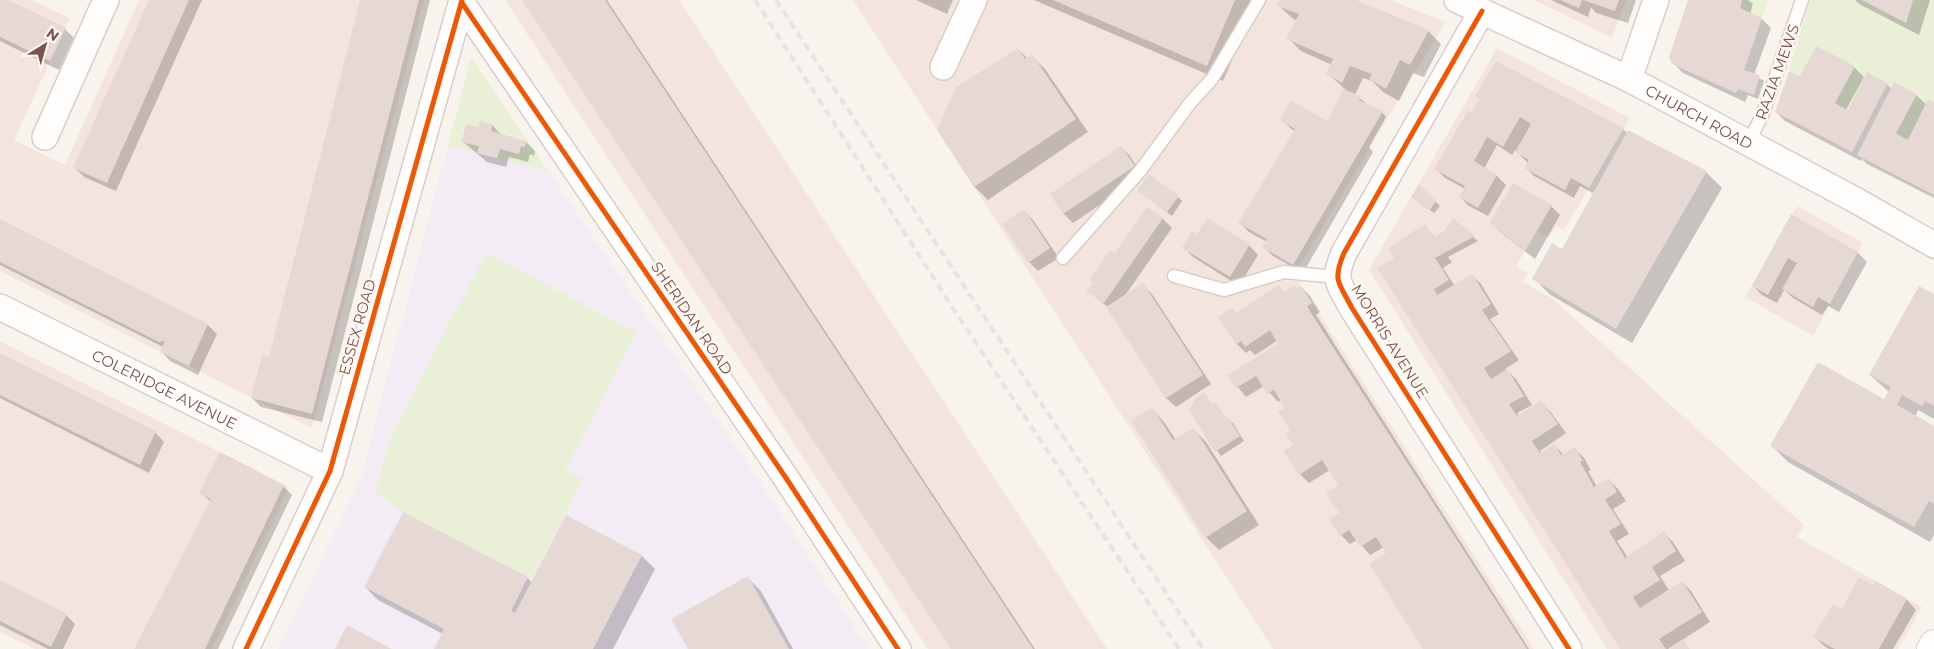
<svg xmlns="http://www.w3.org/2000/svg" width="1934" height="649" font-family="Montserrat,sans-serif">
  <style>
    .residential { fill: #f3e5de }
    .education { fill: #f4ecf5 }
    .green { fill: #eaf0d8 }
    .shadow { fill: #0003 }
    .building { fill: #e6d9d5 }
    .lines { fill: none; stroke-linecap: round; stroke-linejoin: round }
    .lane-casing { stroke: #d8ceca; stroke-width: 15 }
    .street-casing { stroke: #d8ceca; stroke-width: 28 }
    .secondary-casing { stroke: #dad0cb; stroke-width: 30 }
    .lane { stroke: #fefdfc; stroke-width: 12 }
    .street { stroke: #fefdfc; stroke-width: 25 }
    .secondary { stroke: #fefdfc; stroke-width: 28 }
    .rail { stroke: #e5e3e6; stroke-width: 4; stroke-dasharray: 8 5; stroke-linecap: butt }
    .cycleway-casing { stroke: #fff7f1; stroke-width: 8 }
    .cycleway { stroke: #e8590c; stroke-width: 5 }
    .labels { text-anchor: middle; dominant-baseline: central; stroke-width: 4.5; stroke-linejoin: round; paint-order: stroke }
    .street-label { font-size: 15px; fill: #7a534b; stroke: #fff7f1 }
  </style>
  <rect width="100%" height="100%" fill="#f9f3ee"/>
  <g class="residential">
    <path d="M0 0H32L70 18 14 140 65 165 139 0H424L312 428 0 271Z"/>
    <path d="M505 0H679L1107 649H928Z"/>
    <path d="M853 0H1391L1445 22 1300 265 1298 272 1300 284 1534 649H1273Z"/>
    <path d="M1534 0H1626L1612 38Z"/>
    <path d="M1497 48 1630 118 1564 230 1556 226 1549 237 1537 231 1516 266 1528 273 1522 281 1553 299 1804 525 1797 537 1922 607 1898 649H1607L1369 270Z"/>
    <path d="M1797 206 1863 243 1813 336 1745 297Z"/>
    <path d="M0 341 289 487 212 649H35L0 632Z"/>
  </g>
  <path class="education" d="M448 145 549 172 769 495 869 649H278L360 480Z"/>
  <g class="green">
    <path d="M1742 0H1768L1762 18 1740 8Z"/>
    <path d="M1810 0H1862L1906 23 1913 0H1934V102L1928 100 1908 140 1896 133 1917 93 1894 82 1892 86 1868 73 1848 110 1835 103 1855 67 1816 46 1800 76 1789 71Z"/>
    <path d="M471 57 549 172 497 158 500 149 525 147 526 141 491 131 492 124 480 121 478 127 465 124 461 142 479 146 477 153 448 145Z"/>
    <path d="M486 253 637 332 565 470 583 479 532 580 403 512 375 492 392 434Z"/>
  </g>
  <g class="shadow">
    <path d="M0 0H6L65 29 74 38 59 70 0 41Z"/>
    <path d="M150 0H202L116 191 84 177 75 168Z"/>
    <path d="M362 0H430L322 422 261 407 252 398 270 358Z"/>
    <path d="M524 0H607L1035 649H952Z"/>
    <path d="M916 0H953L947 14Z"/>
    <path d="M1034 0H1258L1223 81Z"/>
    <path d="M1282 0H1353L1428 31 1441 44 1424 77 1413 73 1399 101 1383 92 1372 81 1363 78 1355 95 1365 102 1364 104 1382 112 1386 117 1369 147 1373 152 1303 273 1273 256 1264 247 1267 242 1249 232 1240 223 1295 132 1281 120 1328 122 1345 89 1328 74 1332 65 1301 51 1288 38 1297 21 1292 18 1279 6Z"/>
    <path d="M1551 0H1636L1628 23 1596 13 1591 7 1588 17Z"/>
    <path d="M1689 0H1748L1753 4 1750 14 1762 19 1771 28 1754 75 1764 81 1758 99 1748 95 1745 102 1683 73 1673 63Z"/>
    <path d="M1855 0H1930L1919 35 1859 4Z"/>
    <path d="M1817 48 1855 68 1864 77 1846 110 1849 111 1887 84 1892 89 1916 95 1927 105 1934 104V198L1867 164 1862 159 1861 161 1785 121 1776 112 1801 78Z"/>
    <path d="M1018 49 1028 59 1032 56 1045 69 1088 132 988 200 975 187 938 130Z"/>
    <path d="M1497 63 1623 129 1628 134 1706 172 1722 188 1632 343 1549 294 1534 278 1562 250 1594 194 1580 186 1574 198 1534 176 1525 167 1528 163 1515 150 1512 155 1497 145 1484 169 1497 176 1506 185 1488 216 1469 206 1460 197 1465 189 1445 178 1436 169 1472 113 1480 99 1477 95Z"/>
    <path d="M492 125 501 134 526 142 535 151 534 156 530 154 528 162 509 157 506 167 487 162 462 141Z"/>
    <path d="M1121 147 1130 156 1143 176 1073 223 1064 214 1051 194Z"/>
    <path d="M1419 186 1440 206 1434 213 1417 201Z"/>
    <path d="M1138 191 1178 197 1182 201 1172 216Z"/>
    <path d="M1551 206 1560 215 1535 259 1500 232 1491 223Z"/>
    <path d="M1147 209 1163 219 1172 228 1124 297 1143 285 1152 294 1211 384 1176 407 1166 398 1109 308 1088 291Z"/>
    <path d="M1024 211 1033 220 1059 258 1038 271 1029 262Z"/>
    <path d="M1792 216 1858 253 1867 262 1839 312 1828 306 1822 315 1793 298 1784 290 1777 303 1762 295 1753 286Z"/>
    <path d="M1453 220 1478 241 1448 257 1452 262 1443 268 1455 286 1471 275 1481 284 1499 314 1490 319 1519 360 1505 369 1516 379 1532 405 1517 413 1519 416 1540 402 1550 411 1566 433 1540 451 1542 454 1554 445 1564 455 1575 449 1584 458 1591 470 1588 471 1597 487 1609 480 1618 489 1626 501 1613 509 1629 534 1617 541 1628 558 1664 533 1673 542 1685 561 1660 576 1669 590 1682 582 1691 591 1710 622 1668 649H1621L1395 258 1425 226 1435 238 1446 231Z"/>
    <path d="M0 221 208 325 217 334 198 375 170 361 161 351 163 347 0 265Z"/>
    <path d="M1198 235 1249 245 1258 255 1239 286 1193 257 1184 248Z"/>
    <path d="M1279 287 1285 293 1301 287 1310 296 1320 312 1316 315 1529 649H1425L1388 553 1384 547 1370 555 1357 540 1350 544 1341 535 1340 485 1330 470 1309 483 1300 474 1286 408 1281 400 1278 402 1264 386 1246 397 1229 376 1280 344 1278 340 1255 355 1250 350 1246 353 1237 344 1232 309 1237 314Z"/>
    <path d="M1934 295V419L1918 410 1915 417 1934 428V535L1930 542 1788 462 1772 446 1885 401 1889 392 1870 375Z"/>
    <path d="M0 355 155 432 164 442 149 473 0 398Z"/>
    <path d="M1204 393 1213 405 1215 404 1227 419 1233 423 1244 441 1221 456 1190 410Z"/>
    <path d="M1152 409 1164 422 1176 440 1193 429 1206 442 1259 525 1219 550 1206 537Z"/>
    <path d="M283 486 292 495 218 649H136L211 502 200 492Z"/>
    <path d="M404 513 528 578 532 583 567 517 642 556 655 569 613 649H435L443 634 378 600 365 587Z"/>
    <path d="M748 578 761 591 793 649H689Z"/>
    <path d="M0 581 66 615 75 624 63 649H48L0 625Z"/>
    <path d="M1876 583 1907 600 1916 610 1893 649H1829L1824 646 1815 637Z"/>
  </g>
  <g class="building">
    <path d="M0 0H9L66 28 50 61 0 37Z"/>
    <path d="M149 0H189L107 183 73 168Z"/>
    <path d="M360 0H419L312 414 251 398 262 355 269 357Z"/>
    <path d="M522 0H605L1033 649H951Z"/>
    <path d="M1053 0H1235L1207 66Z"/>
    <path d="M1280 0H1356L1429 30 1410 65 1400 60 1386 89 1369 79 1372 74 1350 66 1342 83 1326 74 1333 59 1286 39 1299 14 1277 6Z"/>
    <path d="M1560 0H1582L1579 8Z"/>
    <path d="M1583 0H1619L1615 11Z"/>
    <path d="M1688 0H1742L1740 8 1762 18 1744 70 1760 75 1754 95 1738 89 1736 93 1672 64 1669 57Z"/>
    <path d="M1862 0H1913L1906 23Z"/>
    <path d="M1816 46 1855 66 1835 103 1841 107 1848 110 1867 72 1888 83 1852 152 1775 112 1789 71 1800 76Z"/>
    <path d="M1018 48 1025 59 1032 54 1076 119 974 187 937 130 955 88Z"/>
    <path d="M1496 61 1624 128 1589 188 1571 178 1565 190 1524 168 1529 160 1515 152 1531 124 1520 117 1503 147 1487 137 1474 161 1497 175 1478 208 1459 197 1465 186 1434 169 1468 110 1472 112 1480 98 1475 96Z"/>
    <path d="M1894 82 1917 94 1896 133 1900 136 1908 140 1928 99 1934 102V195L1857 155Z"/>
    <path d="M1343 89 1361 96 1359 100 1383 111 1293 265 1262 247 1267 239 1238 223 1295 129 1279 120 1291 100 1327 121Z"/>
    <path d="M480 121 492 124 491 131 526 141 525 147 521 146 519 154 500 149 497 158 477 153 479 146 461 142 466 124 478 127Z"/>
    <path d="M1628 130 1707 171 1616 329 1532 279 1552 243 1562 249Z"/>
    <path d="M1121 146 1135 166 1063 214 1050 194Z"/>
    <path d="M1149 174 1179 196 1167 212 1137 191Z"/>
    <path d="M1513 183 1552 205 1525 251 1489 223Z"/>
    <path d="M1419 184 1436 201 1430 210 1411 197Z"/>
    <path d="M1147 207 1163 218 1104 303 1086 291 1093 282 1089 280 1110 250 1115 253Z"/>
    <path d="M1024 209 1050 248 1028 263 1002 224Z"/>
    <path d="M1791 214 1858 252 1830 304 1818 297 1813 307 1782 289 1797 263 1788 258 1768 295 1752 286Z"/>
    <path d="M1207 218 1250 244 1230 277 1182 248 1192 231 1197 234Z"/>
    <path d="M1453 218 1475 236 1435 258 1449 280 1434 289 1437 295 1472 274 1491 304 1482 310 1511 351 1484 368 1491 379 1507 369 1524 396 1509 404 1517 416 1541 400 1558 424 1532 441 1540 453 1554 444 1561 455 1575 447 1583 461 1580 462 1594 487 1609 478 1617 492 1605 500 1621 524 1609 531 1625 558 1664 531 1676 551 1652 567 1660 580 1633 597 1640 608 1682 581 1702 612 1659 639 1666 649H1620L1377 268 1394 258 1388 248 1425 224 1433 237 1445 230Z"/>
    <path d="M0 219 208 324 189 366 160 352 165 341 159 342 0 262Z"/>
    <path d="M1143 283 1203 375 1166 398 1106 307Z"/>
    <path d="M1279 285 1283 292 1294 285 1297 288 1301 286 1312 303 1307 306 1311 313 1527 649H1423L1369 564 1386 553 1376 537 1360 547 1349 530 1340 536 1329 519 1339 513 1326 493 1338 485 1322 460 1299 475 1283 451 1293 445 1286 434 1290 430 1278 412 1285 408 1274 390 1267 394 1256 376 1236 388 1227 375 1278 344 1270 330 1245 347 1241 341 1236 345 1218 317 1232 308 1236 313Z"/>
    <path d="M1919 286 1934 294V406L1925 401 1922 406 1902 395 1897 405 1934 426V504L1929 501 1914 527 1770 446 1818 362 1884 399 1891 387 1869 375Z"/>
    <path d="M0 353 156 431 140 465 0 395Z"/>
    <path d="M1204 392 1212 404 1215 402 1226 418 1228 417 1240 436 1215 452 1189 410 1196 398Z"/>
    <path d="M1152 407 1173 440 1194 428 1247 511 1205 538 1131 421Z"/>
    <path d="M220 452 284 485 205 649H134L211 499 199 493Z"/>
    <path d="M403 512 528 577 511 611 515 613 566 515 642 555 593 649H434L444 629 364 587Z"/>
    <path d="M748 576 789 649H688L671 619Z"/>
    <path d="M1859 577 1873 585 1876 581 1907 599 1879 649H1835L1813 637 1833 605 1842 609Z"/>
    <path d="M0 580 67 614 51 647 0 621Z"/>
    <path d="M347 625 392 649H335Z"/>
    <path d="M1684 640 1690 649H1670Z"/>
  </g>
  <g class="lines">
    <g class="lane-casing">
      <g id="lane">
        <path d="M1749 142 1763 113 1802 0"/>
        <path d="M1063 258 1140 171 1190 103 1212 79 1259 0"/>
        <path d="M1174 276 1224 290 1284 272 1336 277"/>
      </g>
    </g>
    <g class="street-casing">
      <g id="street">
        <path id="s1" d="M1457 0 1629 79 1857 201 1934 245"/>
        <path d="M462 3 786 478 898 649"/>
        <path d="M1482 11 1344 253C1332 281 1339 283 1352 308L1569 649"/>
        <path d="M943 67 974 0"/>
        <path d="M1629 79 1656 0"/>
        <path d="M45 137 106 0"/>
        <path id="s2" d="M0 307 330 471"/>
        <path d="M246 649 330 471 462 0"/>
      </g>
    </g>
    <g class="secondary-casing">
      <path id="secondary" d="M1931 649 1934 644"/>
    </g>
    <use href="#lane" class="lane"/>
    <use href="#street" class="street"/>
    <use href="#secondary" class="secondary"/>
    <g class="rail">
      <path d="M755 0 958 316 1179 649"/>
      <path d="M776 0 1203 649"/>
    </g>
    <g class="cycleway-casing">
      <g id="cycleway">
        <path d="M462 3 786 478 898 649"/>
        <path d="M1482 11 1344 253C1332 281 1339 283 1352 308L1569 649"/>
        <path d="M246 649 330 471 462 0"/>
      </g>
    </g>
    <use href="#cycleway" class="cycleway"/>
  </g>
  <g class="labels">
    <g class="street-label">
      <text transform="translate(1777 72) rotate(-70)">RAZIA MEWS</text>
      <text stroke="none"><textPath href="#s1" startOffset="269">CHURCH ROAD</textPath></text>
      <text transform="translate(692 318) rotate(56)">SHERIDAN ROAD</text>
      <text transform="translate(357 327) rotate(-74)">ESSEX ROAD</text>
      <text transform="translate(1390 341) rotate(58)">MORRIS AVENUE</text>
      <text stroke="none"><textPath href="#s2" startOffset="184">COLERIDGE AVENUE</textPath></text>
    </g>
  </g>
  <g transform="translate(45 45) rotate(37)" stroke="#fff7f1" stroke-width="4" paint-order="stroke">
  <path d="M0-4L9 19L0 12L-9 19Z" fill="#7a534b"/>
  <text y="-8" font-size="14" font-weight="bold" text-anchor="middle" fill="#7a534b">N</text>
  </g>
</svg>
